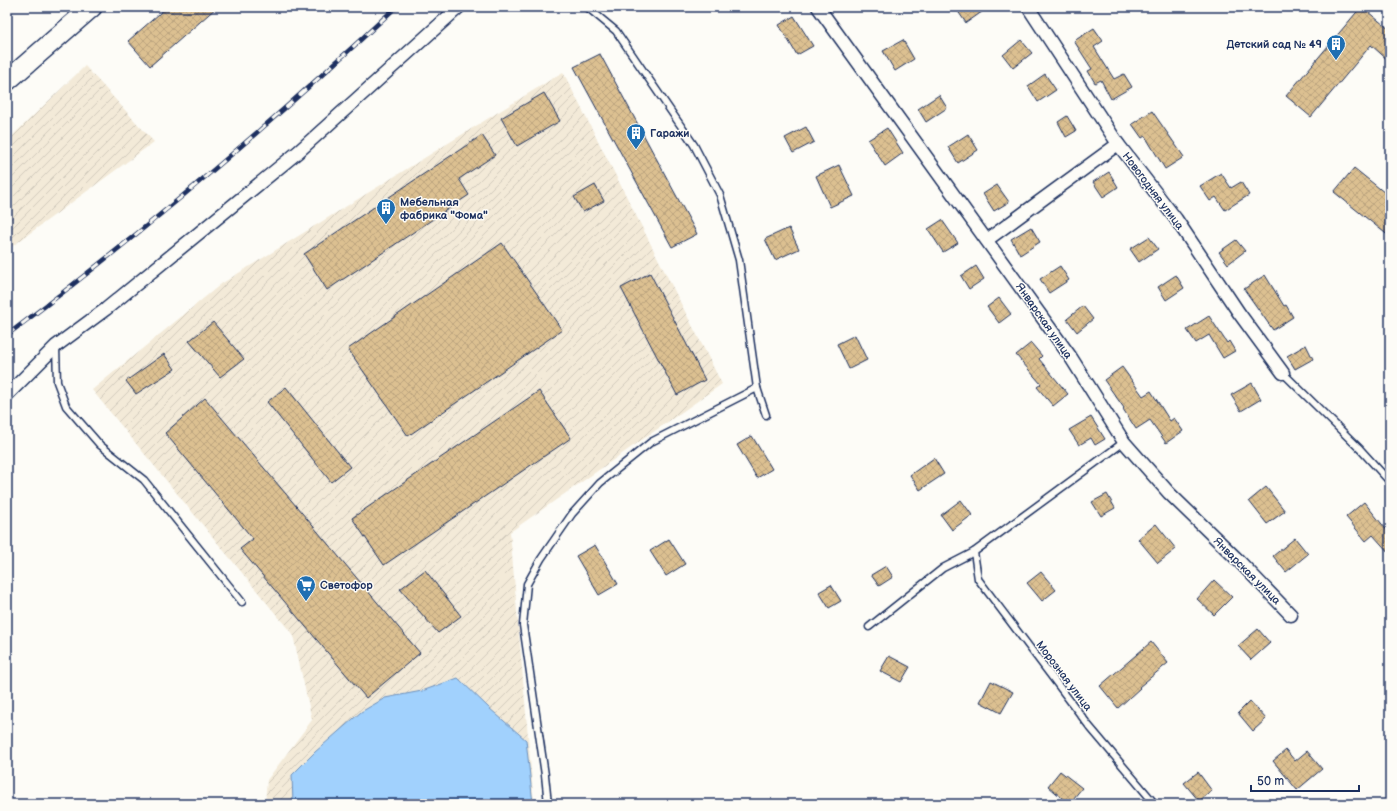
<svg xmlns="http://www.w3.org/2000/svg" width="1397" height="811" font-family="'Balsamiq Sans',sans-serif">
  <style>
    .industrial { fill: url(#industrial-furrows) }
    .water { fill: #a1d1fd; stroke: #6b90bd }
    .building { fill: url(#building-cross-hatch); stroke: #1b2f5e }
    .lines { fill: none; stroke-linecap: round; stroke-linejoin: round }
    .lane-casing { stroke: #1b2f5e; stroke-width: 9 }
    .street-casing { stroke: #1b2f5e; stroke-width: 15 }
    .primary-casing { stroke: #1b2f5e; stroke-width: 22 }
    .lane { stroke: #fdfcf7; stroke-width: 6 }
    .street { stroke: #fdfcf7; stroke-width: 12 }
    .primary { stroke: #fdfcf7; stroke-width: 19 }
    .rail-casing { stroke: #1b2f5e; stroke-width: 4.5 }
    .rail { stroke: #fdfcf7; stroke-width: 3; stroke-dasharray: 9; stroke-linecap: butt }
    .labels { text-anchor: middle; dominant-baseline: central; stroke-width: 3; stroke-linejoin: round; paint-order: stroke }
    .poi-label { font-size: 11px; font-weight: bold; fill: #1b2f5e; stroke: #fdfcf7; text-anchor: start }
    .street-label { font-size: 11px; fill: #1b2f5e; stroke: #fdfcf7 }
  </style>
  <defs>
    <pattern id="industrial-furrows" width="10" height="10" patternUnits="userSpaceOnUse"><rect width="10" height="10" fill="#f3ead8"/><path d="M-1 1l2-2M0 10L10 0M9 11l2-2" fill="none" stroke="#d0c9bc"/></pattern>
    <pattern id="building-cross-hatch" width="8" height="8" patternUnits="userSpaceOnUse"><rect width="8" height="8" fill="#dcc091"/><path d="M0 0l8 8M0 8l8-8" fill="none" stroke="#bca57f"/></pattern>
  </defs>
  <rect width="100%" height="100%" fill="#fdfcf7"/>
  <filter id="ink" filterUnits="userSpaceOnUse"><feTurbulence type="fractalNoise" baseFrequency=".025" numOctaves="2"/><feDisplacementMap in="SourceGraphic" scale="8" xChannelSelector="R" yChannelSelector="G"/><feConvolveMatrix kernelMatrix="1 2 1 2 8 2 1 2 1" color-interpolation-filters="sRGB"/></filter>
  <g filter="url(#ink)">
    <g class="industrial">
      <path d="M85 66 154 142 7 250V141Z"/>
      <path d="M563 72 722 384 510 532 534 804H265L267 780 312 720 293 635 92 390 221 284Z"/>
    </g>
    <path class="water" d="M458 678 489 708 526 740 533 804H293L292 775 315 752 361 712 385 698 422 691Z"/>
    <g class="building">
      <path d="M167 7H217L150 66 128 41Z"/>
      <path d="M955 7H989L966 23Z"/>
      <path d="M1361 7H1362L1390 30V62L1371 45 1311 117 1286 96Z"/>
      <path d="M794 16 813 46 797 55 779 25Z"/>
      <path d="M1094 28 1103 41 1094 47 1114 79 1124 74 1132 87 1111 99 1101 80 1095 83 1088 71 1092 69 1074 41Z"/>
      <path d="M903 40 914 59 895 71 883 51Z"/>
      <path d="M1021 40 1032 53 1013 68 1003 55Z"/>
      <path d="M600 54 697 234 672 247 574 67Z"/>
      <path d="M1045 74 1056 90 1038 102 1028 86Z"/>
      <path d="M544 93 560 121 517 146 501 118Z"/>
      <path d="M939 95 947 108 926 122 918 109Z"/>
      <path d="M1152 111 1184 157 1165 169 1145 136 1142 138 1132 124Z"/>
      <path d="M1067 116 1076 131 1066 137 1058 122Z"/>
      <path d="M806 127 814 142 793 153 785 138Z"/>
      <path d="M887 128 903 153 885 166 868 140Z"/>
      <path d="M968 134 978 150 958 163 948 147Z"/>
      <path d="M482 135 495 155 459 179 469 195 327 290 304 254Z"/>
      <path d="M839 165 854 196 830 207 816 176Z"/>
      <path d="M1354 168 1390 197V237L1334 192Z"/>
      <path d="M1109 172 1118 187 1103 197 1093 182Z"/>
      <path d="M1221 173 1231 188 1241 182 1249 195 1225 210 1216 197 1210 201 1200 186Z"/>
      <path d="M595 185 604 201 583 212 574 197Z"/>
      <path d="M997 185 1009 202 994 211 983 194Z"/>
      <path d="M942 220 958 243 943 252 928 229Z"/>
      <path d="M1031 227 1040 242 1020 255 1011 239Z"/>
      <path d="M789 228 799 249 775 260 765 239Z"/>
      <path d="M1149 237 1158 249 1139 262 1130 249Z"/>
      <path d="M1236 240 1245 251 1228 264 1219 252Z"/>
      <path d="M502 243 562 330 408 436 348 349Z"/>
      <path d="M976 266 984 279 969 289 961 276Z"/>
      <path d="M1060 266 1069 280 1049 293 1040 279Z"/>
      <path d="M650 273 705 380 677 395 621 288Z"/>
      <path d="M1176 275 1184 288 1166 300 1158 287Z"/>
      <path d="M1265 275 1284 306 1286 305 1293 317 1273 330 1244 289Z"/>
      <path d="M999 298 1011 314 999 323 987 307Z"/>
      <path d="M1083 306 1093 319 1077 332 1067 319Z"/>
      <path d="M1209 316 1227 343 1229 341 1235 351 1223 358 1209 335 1196 343 1187 330Z"/>
      <path d="M213 322 244 359 220 377 189 341Z"/>
      <path d="M855 335 867 360 849 369 837 344Z"/>
      <path d="M1031 343 1042 356 1039 359 1068 394 1053 406 1037 387 1041 384 1016 355Z"/>
      <path d="M1306 345 1313 359 1295 369 1287 356Z"/>
      <path d="M164 354 175 369 136 394 126 381Z"/>
      <path d="M1122 367 1143 396 1151 391 1170 421 1174 418 1183 431 1166 443 1150 420 1136 429 1123 409 1124 408 1104 380Z"/>
      <path d="M1252 383 1261 399 1241 411 1231 395Z"/>
      <path d="M286 387 350 467 331 482 267 402Z"/>
      <path d="M539 391 571 438 384 565 352 518Z"/>
      <path d="M205 398 420 653 366 698 240 549 253 539 165 433Z"/>
      <path d="M1091 417 1105 439 1095 445 1091 438 1079 445 1069 430Z"/>
      <path d="M752 436 772 469 757 478 737 445Z"/>
      <path d="M934 458 944 474 920 490 910 475Z"/>
      <path d="M1266 487 1285 511 1267 524 1249 501Z"/>
      <path d="M1107 494 1115 508 1101 516 1092 502Z"/>
      <path d="M961 500 972 515 952 530 941 515Z"/>
      <path d="M1364 502 1390 534V554L1373 535 1366 541 1346 517Z"/>
      <path d="M1156 524 1176 549 1158 563 1138 539Z"/>
      <path d="M1295 538 1308 554 1286 572 1273 556Z"/>
      <path d="M669 539 685 564 666 576 650 551Z"/>
      <path d="M595 545 618 584 599 595 576 556Z"/>
      <path d="M886 566 893 577 879 586 871 575Z"/>
      <path d="M425 570 461 616 438 633 400 589Z"/>
      <path d="M1041 572 1056 590 1042 601 1027 583Z"/>
      <path d="M1214 580 1232 597 1214 615 1197 599Z"/>
      <path d="M831 585 841 601 829 608 819 592Z"/>
      <path d="M1258 629 1270 643 1251 660 1238 646Z"/>
      <path d="M1151 642 1168 663 1139 687 1140 688 1118 708 1100 686Z"/>
      <path d="M889 656 910 667 901 682 880 671Z"/>
      <path d="M991 681 1013 692 1001 713 980 702Z"/>
      <path d="M1250 701 1266 719 1253 731 1238 713Z"/>
      <path d="M1286 750 1295 761 1307 751 1322 769 1297 790 1273 761Z"/>
      <path d="M1060 771 1082 788 1069 804 1048 786Z"/>
      <path d="M1198 772 1212 791 1199 801 1184 783Z"/>
    </g>
    <g class="lines">
      <g class="lane-casing">
        <g id="lane">
          <path d="M56 346 57 382 66 406 100 445 144 480 242 602"/>
          <path d="M1283 373 1360 449 1390 482"/>
          <path d="M757 388 766 415"/>
          <path d="M974 552 978 579 1089 726 1155 804"/>
          <path d="M869 627 943 568 974 552 1124 442"/>
          <path d="M548 804 545 775 523 625 527 584 541 559 572 514 600 483 651 442 757 388 739 260 720 195 694 145 616 31 587 7"/>
        </g>
      </g>
      <g class="street-casing">
        <g id="street">
          <path d="M818 7 1070 356 1124 442 1169 493 1237 559 1291 615"/>
          <path d="M1028 7 1118 144 1176 219 1239 313 1283 373"/>
          <path d="M987 240 1118 144"/>
          <path d="M7 395 56 346 106 309 298 152 459 7"/>
        </g>
      </g>
      <g class="primary-casing">
        <path id="primary" d="M7 81 92 7"/>
      </g>
      <use href="#lane" class="lane"/>
      <use href="#street" class="street"/>
      <use href="#primary" class="primary"/>
      <g class="rail-casing">
        <path id="rail" d="M7 335C142 234 273 122 396 7"/>
      </g>
      <use href="#rail" class="rail"/>
    </g>
  </g>
  <defs>
    <g id="building-pin" transform="scale(1)"><path d="M0 17L-7.5 6A9.5 9.5 0 1 1 7.5 6Z" fill="#1f6fb2" stroke="#fdfcf7"/><path d="M-4-6H4V6H1V3H-1V6H-4ZM-2.5-4.3h1.7v1.8h-1.7ZM.8-4.3h1.7v1.8H.8ZM-2.5-1h1.7V.8h-1.7ZM.8-1h1.7V.8H.8Z" fill="#fff"/></g>
    <g id="supermarket-pin" transform="scale(1)"><path d="M0 17L-7.5 6A9.5 9.5 0 1 1 7.5 6Z" fill="#1f6fb2" stroke="#fdfcf7"/><path d="M-6-5.5h2.5l.6 2H6L4.5 2H-2.5L-4.4-4H-6ZM-1.5 3.2a1.3 1.3 0 1 0 .1 0ZM3 3.2a1.3 1.3 0 1 0 .1 0Z" fill="#fff"/></g>
  </defs>
  <g fill-rule="evenodd">
    <use href="#building-pin" x="1336" y="44"/>
    <use href="#building-pin" x="636" y="133"/>
    <use href="#building-pin" x="386" y="208"/>
    <use href="#supermarket-pin" x="306" y="585"/>
  </g>
  <g class="labels">
    <g class="poi-label">
      <text x="1322" y="44" text-anchor="end">Детский сад № 49</text>
      <text x="650" y="133">Гаражи</text>
      <text x="400" y="202">Мебельная<tspan x="400" dy="13">фабрика "Фома"</tspan></text>
      <text x="320" y="585">Светофор</text>
    </g>
    <g class="street-label">
      <text transform="translate(1153 191) rotate(53)">Новогодняя улица</text>
      <text transform="translate(1044 321) rotate(55)">Январская улица</text>
      <text transform="translate(1247 571) rotate(45)">Январская улица</text>
      <text transform="translate(1064 676) rotate(53)">Морозная улица</text>
    </g>
  </g>
  <rect width="1397" height="811" fill="none" stroke="#fdfcf7" stroke-width="24"/>
  <rect x="12" y="12" width="1373" height="787" fill="none" stroke="#1b2f5e" stroke-width="1.5" filter="url(#ink)"/>
  <path d="M1251 785v6h108v-6" fill="none" stroke="#1b2f5e" stroke-width="2"/>
  <text x="1257" y="785" font-size="12" fill="#1b2f5e" stroke="#fdfcf7" stroke-width="3" paint-order="stroke">50 m</text>
</svg>
